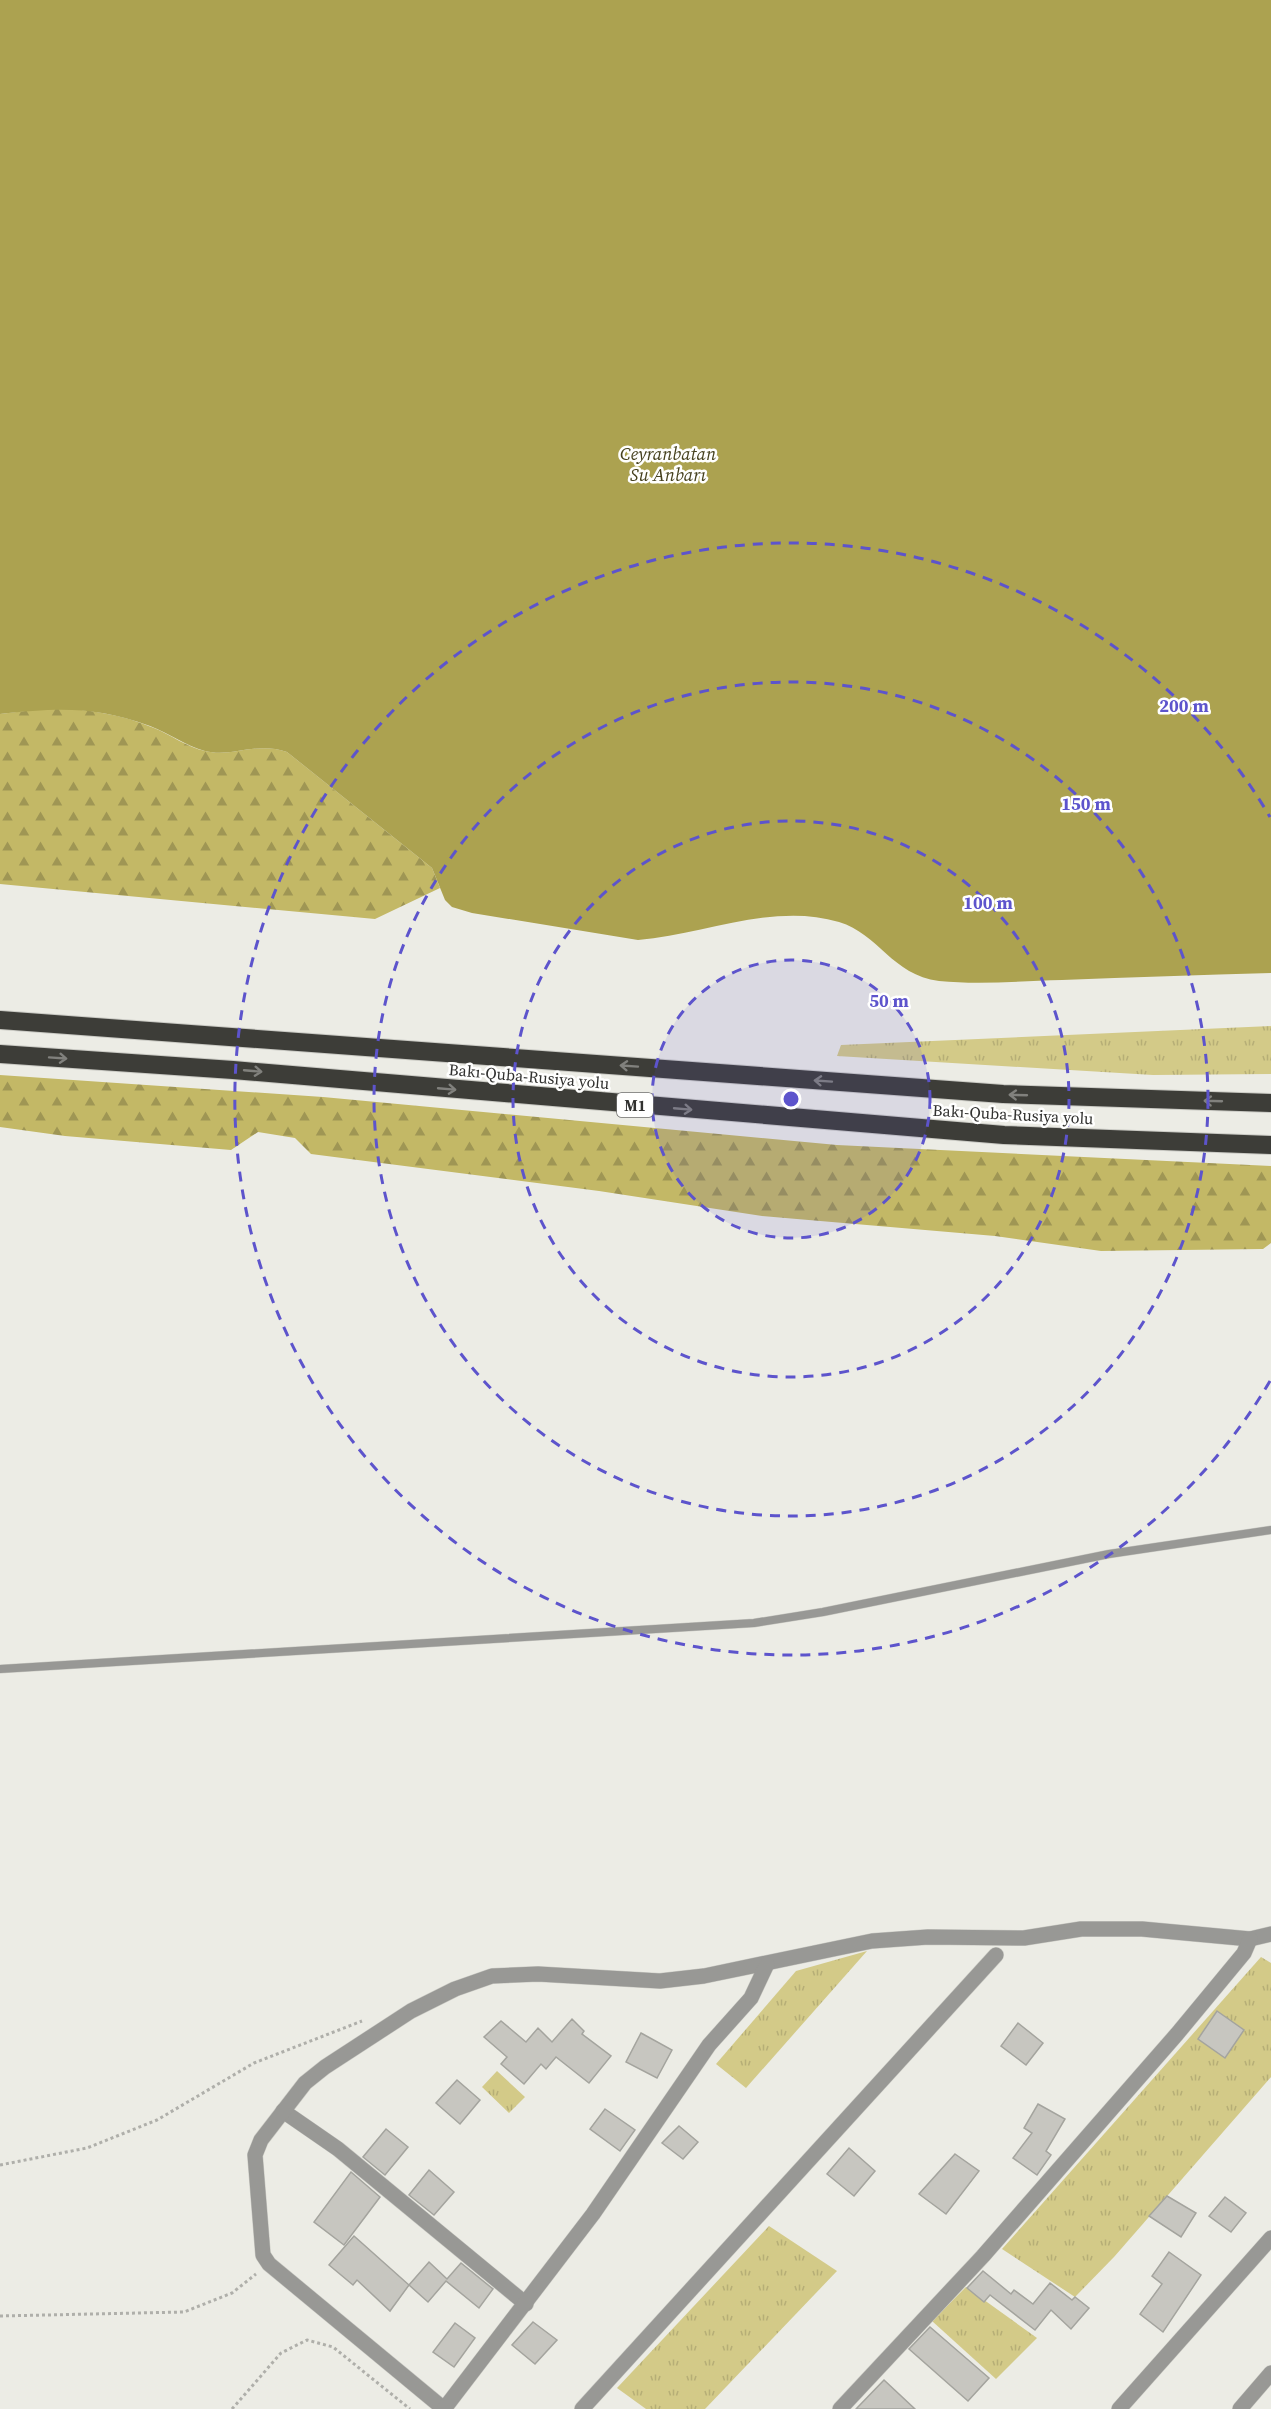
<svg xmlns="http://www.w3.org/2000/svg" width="1271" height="2409" font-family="'Source Serif 4',serif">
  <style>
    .grass { fill: url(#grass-tufts) }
    .forest { fill: url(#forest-firs) }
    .water { fill: #aca250 }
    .building { fill: #c7c6c0; stroke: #a4a49e; stroke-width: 1.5 }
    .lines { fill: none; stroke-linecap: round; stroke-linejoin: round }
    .lane-casing { stroke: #cacac4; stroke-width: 9 }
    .street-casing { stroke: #cacac4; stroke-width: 16 }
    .highway-casing { stroke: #cacac4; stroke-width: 20 }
    .path { stroke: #afafaa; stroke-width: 3; stroke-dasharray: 3 3; stroke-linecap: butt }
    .lane { stroke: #989895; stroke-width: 8 }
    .street { stroke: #989895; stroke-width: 15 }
    .highway { stroke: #3d3d38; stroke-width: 18 }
    .oneway { stroke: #81817d }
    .ring { fill: none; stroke: #5d54cc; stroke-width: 3; stroke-dasharray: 10 8 }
    .labels { text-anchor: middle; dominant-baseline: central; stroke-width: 5; stroke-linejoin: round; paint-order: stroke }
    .shield { fill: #fffffe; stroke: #6f6f6d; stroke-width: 1.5 }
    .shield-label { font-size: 15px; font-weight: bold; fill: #31312f }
    .street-label { font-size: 16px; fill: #31312f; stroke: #fffffe }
    .water-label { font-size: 18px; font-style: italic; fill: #46411e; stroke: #fffffe }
    .centre { fill: #5d54cc; stroke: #fffffe; stroke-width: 3 }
    .ring-label { font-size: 18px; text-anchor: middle; font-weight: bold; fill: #5d54cc; stroke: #fffffe; stroke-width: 5; stroke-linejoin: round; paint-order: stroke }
  </style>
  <defs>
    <pattern id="grass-tufts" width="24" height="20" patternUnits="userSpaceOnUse" patternTransform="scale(1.5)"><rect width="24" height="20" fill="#d3ca88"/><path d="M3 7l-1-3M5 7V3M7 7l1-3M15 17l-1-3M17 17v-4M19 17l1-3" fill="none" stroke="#b6ae76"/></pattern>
    <pattern id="forest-firs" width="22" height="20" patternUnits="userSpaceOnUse" patternTransform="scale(1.5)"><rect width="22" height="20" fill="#c3b866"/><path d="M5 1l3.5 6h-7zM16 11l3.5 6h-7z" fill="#9f9654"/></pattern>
  </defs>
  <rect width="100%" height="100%" fill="#ecece5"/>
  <g class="grass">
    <path d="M1271 1026V1074L1153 1075 837 1056 841 1045Z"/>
    <path d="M867 1951 746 2088 716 2064 796 1971Z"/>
    <path d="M1261 1957 1271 1963V2077L1114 2257 1075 2297 1002 2249Z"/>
    <path d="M497 2071 525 2097 509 2113 482 2087Z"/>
    <path d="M769 2226 837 2271 705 2409H646L617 2388Z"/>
    <path d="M966 2287 1037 2338 996 2379 932 2321Z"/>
  </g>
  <g class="forest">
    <path d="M50 708C87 709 121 714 154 728 171 735 187 747 205 751 232 758 256 741 287 752L432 868 440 888 375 919 0 884V714Z"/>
    <path d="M0 1075 323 1097 837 1145 1271 1166V1243L1263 1249 1101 1251 995 1236 762 1216 599 1191 311 1154 295 1138 258 1132 231 1150 65 1136 0 1127Z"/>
  </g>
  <path class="water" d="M0 0H1271V973C1201 975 1132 977 1062 980 1022 981 979 985 939 981 892 975 879 934 839 922 773 902 704 935 638 940L472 913 452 907 445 900 432 868 287 752C256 741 232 758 205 751 186 746 169 733 150 726 94 706 59 708 0 714Z"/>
  <g class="building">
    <path d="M1217 2011 1244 2030 1225 2058 1198 2039Z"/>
    <path d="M572 2019 584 2031 582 2034 611 2056 589 2083 556 2057 546 2069 541 2064 524 2084 501 2064 507 2057 484 2037 501 2021 526 2042 538 2028 552 2042Z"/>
    <path d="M1018 2023 1043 2043 1026 2065 1001 2046Z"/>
    <path d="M641 2033 672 2050 657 2078 626 2062Z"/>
    <path d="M457 2080 480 2100 460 2124 436 2103Z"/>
    <path d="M1038 2104 1065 2119 1046 2151 1051 2155 1037 2175 1013 2158 1032 2133 1024 2128Z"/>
    <path d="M605 2109 635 2130 620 2151 590 2129Z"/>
    <path d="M679 2126 698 2142 683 2159 662 2143Z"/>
    <path d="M386 2129 408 2147 385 2175 363 2157Z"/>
    <path d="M849 2148 875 2171 854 2196 827 2174Z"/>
    <path d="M955 2154 979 2171 946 2214 919 2194Z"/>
    <path d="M429 2170 454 2192 434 2215 409 2195Z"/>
    <path d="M351 2172 380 2197 344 2245 314 2222Z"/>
    <path d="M1167 2196 1196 2213 1181 2237 1149 2216Z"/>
    <path d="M1225 2197 1246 2213 1231 2232 1209 2216Z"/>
    <path d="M354 2236 409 2285 390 2311 357 2280 353 2285 329 2265Z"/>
    <path d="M1169 2252 1201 2275 1163 2332 1140 2314 1162 2284 1152 2276Z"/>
    <path d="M429 2262 447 2279 461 2263 493 2289 479 2308 446 2281 428 2302 409 2285Z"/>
    <path d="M983 2271 1011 2294 1014 2290 1033 2304 1050 2283 1072 2300 1075 2297 1089 2308 1071 2329 1051 2310 1035 2330 990 2295 984 2302 967 2288Z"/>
    <path d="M533 2322 557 2340 535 2364 512 2345Z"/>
    <path d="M455 2323 475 2338 454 2367 433 2352Z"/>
    <path d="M930 2327 989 2378 968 2401 909 2349Z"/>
    <path d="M884 2380 915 2409H856Z"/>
  </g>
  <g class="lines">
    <g class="lane-casing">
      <path id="lane" d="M0 1669 754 1623 823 1612 1109 1554 1271 1530"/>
    </g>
    <g class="street-casing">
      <g id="street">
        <path d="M283 2111 338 2149 526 2304"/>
        <path d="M444 2409 269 2264 263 2255 255 2155 261 2140 305 2083 325 2067 411 2011 455 1989 492 1976 538 1974 660 1981 704 1976 872 1941 928 1937 1024 1938 1081 1929H1142L1250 1939 1271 1934"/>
        <path d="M444 2409 593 2214 709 2045 751 1998 767 1964"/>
        <path d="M582 2409 996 1955"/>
        <path d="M840 2409 983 2256 1177 2034 1244 1953 1250 1939"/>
        <path d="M1119 2409 1271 2238"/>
        <path d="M1240 2409 1271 2373"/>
      </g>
    </g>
    <g class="highway-casing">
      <g id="highway">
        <path d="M0 1020 1003 1094 1271 1103"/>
        <path d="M0 1054 233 1070 1004 1135 1271 1145"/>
      </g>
    </g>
    <g class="path">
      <path d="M0 2165 87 2148 157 2120 254 2063 362 2021"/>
      <path d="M0 2316 184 2312 232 2293 256 2274"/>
      <path d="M232 2409 281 2353 307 2340 333 2347 410 2409"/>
    </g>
    <use href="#lane" class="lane"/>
    <use href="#street" class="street"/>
    <use href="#highway" class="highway"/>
  </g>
  <defs><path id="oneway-shaft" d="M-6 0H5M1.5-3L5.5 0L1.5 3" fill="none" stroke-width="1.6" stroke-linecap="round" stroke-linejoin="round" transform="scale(1.5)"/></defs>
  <g class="oneway">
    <use href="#oneway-shaft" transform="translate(58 1058) rotate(4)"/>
    <use href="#oneway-shaft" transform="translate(629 1066) rotate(-176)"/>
    <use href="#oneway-shaft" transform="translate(253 1071) rotate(5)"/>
    <use href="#oneway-shaft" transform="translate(823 1081) rotate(-176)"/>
    <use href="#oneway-shaft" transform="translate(447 1089) rotate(5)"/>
    <use href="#oneway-shaft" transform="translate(1018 1095) rotate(-178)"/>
    <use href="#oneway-shaft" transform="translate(1213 1101) rotate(-178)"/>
    <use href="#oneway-shaft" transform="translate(683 1109) rotate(5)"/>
  </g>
  <circle cx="791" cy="1099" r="139" fill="#5d54cc" fill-opacity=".12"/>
  <g class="ring">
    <circle cx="791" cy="1099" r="139"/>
    <circle cx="791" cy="1099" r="278"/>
    <circle cx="791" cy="1099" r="417"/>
    <path d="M1270 1381A556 556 0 1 1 1270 817"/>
  </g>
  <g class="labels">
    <rect class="shield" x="617" y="1093" width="36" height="24" rx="4.5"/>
    <g class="shield-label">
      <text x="635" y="1105">M1</text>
    </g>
    <g class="street-label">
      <text transform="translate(529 1076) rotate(5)">Bakı-Quba-Rusiya yolu</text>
      <text transform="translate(1013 1114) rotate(3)">Bakı-Quba-Rusiya yolu</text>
    </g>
    <g class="water-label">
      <text x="668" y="453">Ceyranbatan<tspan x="668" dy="21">Su Anbarı</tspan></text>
    </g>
  </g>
  <circle cx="791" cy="1099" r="9" class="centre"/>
  <g class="ring-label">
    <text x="1184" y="712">200 m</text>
    <text x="1086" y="810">150 m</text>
    <text x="988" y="909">100 m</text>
    <text x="889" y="1007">50 m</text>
  </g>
</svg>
